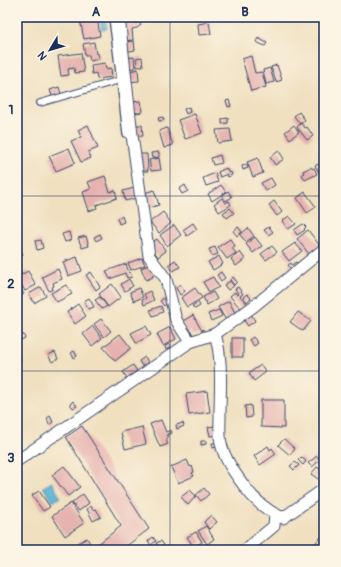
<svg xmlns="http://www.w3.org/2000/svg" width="341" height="567" font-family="Pangolin,sans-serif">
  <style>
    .water { fill: #56b6d4; stroke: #387299 }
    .building { fill: #e6b2af }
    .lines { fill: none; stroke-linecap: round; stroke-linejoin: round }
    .service-casing { stroke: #3b4a6d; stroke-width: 8 }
    .minor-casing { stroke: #3b4a6d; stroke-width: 13 }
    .service { stroke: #fff; stroke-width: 5.5 }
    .minor { stroke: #fff; stroke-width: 11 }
    .grid { fill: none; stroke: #1b2f5e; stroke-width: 1; stroke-opacity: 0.55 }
    .neatline { fill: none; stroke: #1b2f5e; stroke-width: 1.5 }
    .grid-label { font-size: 13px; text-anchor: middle; font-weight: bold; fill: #1b2f5e }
  </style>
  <rect width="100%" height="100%" fill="#fcf5e5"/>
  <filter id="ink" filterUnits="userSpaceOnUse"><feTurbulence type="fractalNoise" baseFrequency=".025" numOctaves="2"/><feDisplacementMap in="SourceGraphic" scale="8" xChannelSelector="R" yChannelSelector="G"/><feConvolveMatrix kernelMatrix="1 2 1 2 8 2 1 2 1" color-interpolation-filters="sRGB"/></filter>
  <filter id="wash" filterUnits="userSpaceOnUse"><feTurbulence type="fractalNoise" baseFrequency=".012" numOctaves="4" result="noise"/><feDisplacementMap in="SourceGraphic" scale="16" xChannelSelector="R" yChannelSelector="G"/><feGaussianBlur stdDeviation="0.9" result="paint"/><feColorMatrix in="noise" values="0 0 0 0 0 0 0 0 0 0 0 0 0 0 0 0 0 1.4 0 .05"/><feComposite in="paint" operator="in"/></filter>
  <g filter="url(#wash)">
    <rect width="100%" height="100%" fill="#f0e0c0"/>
    <g class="water">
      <path d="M105 17 107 29 102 30 100 18Z"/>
      <path d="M52 482 60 497 53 502 43 487Z"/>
    </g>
    <g id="blocks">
      <g class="building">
        <path d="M97 17 100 36 84 39 80 19Z"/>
        <path d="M139 21 141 25 137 28 132 29 133 40 123 41 121 24 136 22V23Z"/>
        <path d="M209 22 211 34 199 35 198 24Z"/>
        <path d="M258 38 267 43 265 46 256 42Z"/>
        <path d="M134 41 135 50 124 52 123 42Z"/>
        <path d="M94 42 96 54 98 53 99 59 90 61 89 55H85L83 44Z"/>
        <path d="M81 53 84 72 75 73 74 68 68 69 69 75 61 76 58 56Z"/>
        <path d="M251 56 255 73 262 72 266 87 251 91 242 59Z"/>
        <path d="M134 57 135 68 127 69 126 58Z"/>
        <path d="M142 57 143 66 137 67 136 58Z"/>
        <path d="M105 63 106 69 111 68 112 77 97 79 96 73 92 74 91 65Z"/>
        <path d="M277 65 282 80 276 82 271 67Z"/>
        <path d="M270 68 274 82 266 84 263 70Z"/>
        <path d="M138 69 139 81 127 82 126 72Z"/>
        <path d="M59 87 61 94 52 96 50 90Z"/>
        <path d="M229 100 231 106 228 107 226 101Z"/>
        <path d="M141 101 143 112 133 113 132 102Z"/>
        <path d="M189 107 190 112 186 114 184 109Z"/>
        <path d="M299 112 305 120 300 124 294 116Z"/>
        <path d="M195 114 202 133 185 139 178 120Z"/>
        <path d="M163 117 164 120 159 121 158 118Z"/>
        <path d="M228 118V123L222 124V119Z"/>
        <path d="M301 123 305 128 307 127 313 136 307 140 297 127Z"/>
        <path d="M88 125 98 148 88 152 91 158 81 162 71 141 81 137 78 130Z"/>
        <path d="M135 125H142L143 136H136Z"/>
        <path d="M294 125 299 132 290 139 285 132Z"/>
        <path d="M167 128 173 145 164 148 159 131Z"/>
        <path d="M230 129 232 141 218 143 216 130Z"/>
        <path d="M69 148 75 163 56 171 49 156Z"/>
        <path d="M279 151 284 159 275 165 270 157Z"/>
        <path d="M159 152V157L152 158 151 153Z"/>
        <path d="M137 154H147L148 171H138Z"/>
        <path d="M220 155 222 163 213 165 211 158Z"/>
        <path d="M159 158 161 170 151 171 149 160Z"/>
        <path d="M258 158 263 173 253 177 247 162Z"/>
        <path d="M247 164 248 168 243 170 242 166Z"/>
        <path d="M318 164 322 170 319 172 315 166Z"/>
        <path d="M311 167 312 169 314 168 317 174 305 180 302 174 304 173 303 171Z"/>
        <path d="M226 168 229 173 231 172 232 175 228 177 227 174 220 177 218 172Z"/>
        <path d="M215 173 218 182 206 186 203 178Z"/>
        <path d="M324 174V185L320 176Z"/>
        <path d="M105 176 110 192 115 190 117 198 96 205 97 208 89 211 83 192 91 189 88 182Z"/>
        <path d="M271 178 275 185 266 191 261 183Z"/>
        <path d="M185 185 188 191 182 194 179 189Z"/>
        <path d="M221 185 226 192 212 201 208 194Z"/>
        <path d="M134 188 137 198 125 201 123 191Z"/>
        <path d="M154 190 159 205 148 208 144 193Z"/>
        <path d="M228 191 232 197 226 201 222 196Z"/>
        <path d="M305 192 316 207 307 213 297 198Z"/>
        <path d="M222 198 225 203 229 201 231 205 219 212 214 204Z"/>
        <path d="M274 201 282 212 277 216 269 205Z"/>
        <path d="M230 208 234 213 227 218 223 213Z"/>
        <path d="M163 212 171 223 159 233 150 222Z"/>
        <path d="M122 216 124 222 119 224 117 218Z"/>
        <path d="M289 216 296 224 288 229 282 221Z"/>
        <path d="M193 223 197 229 187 236 183 230Z"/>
        <path d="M303 224 306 227 304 229 305 230 297 235 294 230Z"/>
        <path d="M174 225 181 235 167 246 160 235Z"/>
        <path d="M238 227 242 232 237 236 233 231Z"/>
        <path d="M269 227 273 232 268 235 264 230Z"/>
        <path d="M248 228 254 236 246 242 240 235Z"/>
        <path d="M308 230 320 246 309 254 297 239Z"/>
        <path d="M69 232 71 240 65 242 62 234Z"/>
        <path d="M100 234 102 238 96 241 94 237Z"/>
        <path d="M86 236 89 246 82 248 78 238Z"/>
        <path d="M255 237 262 246 253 253 246 244Z"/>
        <path d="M157 239 166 251 158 257 149 244Z"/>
        <path d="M230 239 235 246 232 248 236 253 227 259 218 247Z"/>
        <path d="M17 240 23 255 17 257Z"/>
        <path d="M41 240 43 248 37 250 35 241Z"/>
        <path d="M295 243 302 251 289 261 282 252Z"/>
        <path d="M272 246 277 252 266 260 261 254Z"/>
        <path d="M215 247 218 254 212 256 209 249Z"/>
        <path d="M240 252 245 259 236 266 231 259Z"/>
        <path d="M219 256 223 264 213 270 208 262Z"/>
        <path d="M77 257 82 271 68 276 63 262Z"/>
        <path d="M142 258 145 265 131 270 128 263Z"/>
        <path d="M175 260 180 267 173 271 168 265Z"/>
        <path d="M296 262 299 265 292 271 288 265 291 263 292 265Z"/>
        <path d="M126 264 129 273 130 272 132 277 127 278 125 273 110 279 106 271Z"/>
        <path d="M151 264 156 274 152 276 153 277 146 280 141 268Z"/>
        <path d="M58 269 62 279 53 283 54 286 52 287 53 289 49 291 42 277Z"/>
        <path d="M28 271 36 285 25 291 17 277Z"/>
        <path d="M91 272 100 287 96 290 86 275Z"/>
        <path d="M221 272 225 278 221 281 217 275Z"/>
        <path d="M213 277 219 287 209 292 203 282Z"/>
        <path d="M233 277 237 282 234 285 230 280Z"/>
        <path d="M129 279 133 286 125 291 121 284Z"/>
        <path d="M230 281 234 286 228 290 224 285Z"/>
        <path d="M112 284 121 297 108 307 99 294Z"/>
        <path d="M180 284 185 291 180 295 176 288Z"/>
        <path d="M66 285 72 294 57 302 51 293Z"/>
        <path d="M41 287 46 296 34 303 29 294Z"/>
        <path d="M238 287 243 294 240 296 249 306 244 309 242 307 240 308 230 296 235 292 237 295 239 294 235 289Z"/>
        <path d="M139 288 143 297 134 301 130 292Z"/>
        <path d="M195 288 202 298 187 307 181 298Z"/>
        <path d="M21 289 24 294 17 298V291Z"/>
        <path d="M150 291 154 300 144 305 142 300 146 298 144 294Z"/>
        <path d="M213 292 217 299 207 305 203 297Z"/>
        <path d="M247 294 251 298 247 302 243 297Z"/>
        <path d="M100 297 107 306 102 309 95 300Z"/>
        <path d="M165 297 168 302 164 306 160 301Z"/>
        <path d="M89 298 94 307 88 309 84 301Z"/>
        <path d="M229 301 236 315 226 320 218 307Z"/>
        <path d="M198 302 200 306 195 309 192 306Z"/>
        <path d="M78 304 86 316 75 324 67 312Z"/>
        <path d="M161 306 163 312 153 316 150 310Z"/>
        <path d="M219 310 222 316 211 321 208 314Z"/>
        <path d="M298 312 311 321 303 331 290 322Z"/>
        <path d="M251 314 255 321 248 326 243 319Z"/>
        <path d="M193 315 202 331 203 329 205 332 203 333 202 332 196 335V334L193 335 191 331 187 333 179 319 181 318 183 321Z"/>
        <path d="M101 319 111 331 104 337 94 324Z"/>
        <path d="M93 326 102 338 92 346 83 334Z"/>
        <path d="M146 326 151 335 136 343 131 333Z"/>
        <path d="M170 327 176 339 163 346 157 334Z"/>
        <path d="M23 334 25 338 21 340 19 337Z"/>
        <path d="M120 334 131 348 115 361 103 347Z"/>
        <path d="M253 337 258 343 254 346 249 340Z"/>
        <rect x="232" y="338" width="11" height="19"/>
        <path d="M169 344 171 347 166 350 165 346Z"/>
        <path d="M74 351 77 356 74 358 71 353Z"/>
        <path d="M17 352 21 360 17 362Z"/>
        <path d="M55 352 58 359 52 362 48 355Z"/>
        <path d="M145 357 148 362 142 366 139 361Z"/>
        <path d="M133 365 137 371 127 378 123 372Z"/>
        <path d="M261 365 266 372 254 381 249 373Z"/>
        <path d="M207 391 210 412 189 415 186 394Z"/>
        <path d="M261 400H284V428L261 427Z"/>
        <path d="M73 401 77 406 73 408 70 404Z"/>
        <path d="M251 405 252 417 246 418 245 406Z"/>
        <path d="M50 416 53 422 49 425 47 418Z"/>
        <path d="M161 420 166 432 171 430 172 433 167 434 168 439 166 440 168 444 160 447 150 424Z"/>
        <path d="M183 423 184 426 177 429 176 425Z"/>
        <path d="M82 426 149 529 121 550H100L97 545 121 526 66 437Z"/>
        <path d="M215 426 216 435 210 436 208 427Z"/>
        <path d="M142 427 146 444 125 449 121 432Z"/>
        <path d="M284 439 295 449 290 455 278 445Z"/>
        <path d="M201 441H206V444L201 445Z"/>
        <path d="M212 443H215L216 447 213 448Z"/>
        <path d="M268 446 270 450 272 448 276 454 260 465 254 456Z"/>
        <path d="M317 456 320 460 312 467 308 463Z"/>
        <path d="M301 457 306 461 303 465 298 460Z"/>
        <path d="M187 460 190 467 192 466 194 472 192 473 194 476 178 483 171 467Z"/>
        <path d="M295 462 299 465 294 470 290 466Z"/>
        <path d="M64 466 80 487 68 496 52 475Z"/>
        <path d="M317 467 324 472V483L311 474Z"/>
        <path d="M204 488 209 494 201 501 196 495Z"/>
        <path d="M190 490 196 496 188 505 181 497Z"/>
        <path d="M39 491 50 507 43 511 32 495Z"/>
        <path d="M83 494 89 503 79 511 72 503Z"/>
        <path d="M71 503 84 523 65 536 52 516Z"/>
        <path d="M91 506 93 510 96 509 101 517 93 521 87 509Z"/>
        <path d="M211 515 217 522 209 529 204 522Z"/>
        <path d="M206 526 214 539 207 544 198 531Z"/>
        <path d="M196 532 202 542 194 547 187 537Z"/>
        <path d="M153 537 156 541 151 545 148 541Z"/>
        <path d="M321 537 324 540V550H320L314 544Z"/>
        <path d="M87 538 91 545 84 549 82 547 80 548 78 543Z"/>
        <path d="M161 541 164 545 159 548 156 543Z"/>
      </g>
    </g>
  </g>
  <g filter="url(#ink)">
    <use href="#blocks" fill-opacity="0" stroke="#3b4a6d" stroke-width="1"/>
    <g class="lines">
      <g class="service-casing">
        <g id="service">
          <path d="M120 80 126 134"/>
          <path d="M40 103 120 80 112 17"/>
        </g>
      </g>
      <g class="minor-casing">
        <g id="minor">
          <path d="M215 334C223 360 220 389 220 416 220 424 219 435 221 443 224 458 233 471 242 483 252 498 267 511 283 518L324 489"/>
          <path d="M190 342 215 334 254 306 324 249"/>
          <path d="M17 461 190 342 176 320 166 279 149 256 132 135 119 17"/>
          <path d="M245 550 274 526 275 514"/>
        </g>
      </g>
      <use href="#service" class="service"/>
      <use href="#minor" class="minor"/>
    </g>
  </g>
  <path class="grid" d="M170 17V550M17 196H324M17 371H324"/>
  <rect width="341" height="567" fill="none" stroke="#fcf5e5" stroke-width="44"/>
  <g transform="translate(50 50) rotate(232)" stroke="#fcf5e5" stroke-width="3" paint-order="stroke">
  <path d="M0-3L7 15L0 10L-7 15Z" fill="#1b2f5e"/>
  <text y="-6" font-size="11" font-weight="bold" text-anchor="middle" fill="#1b2f5e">N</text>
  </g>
  <rect x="22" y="22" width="297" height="523" class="neatline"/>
  <g class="grid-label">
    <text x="96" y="16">A</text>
    <text x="245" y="16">B</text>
    <text x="11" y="114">1</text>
    <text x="11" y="288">2</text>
    <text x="11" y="462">3</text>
  </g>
</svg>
